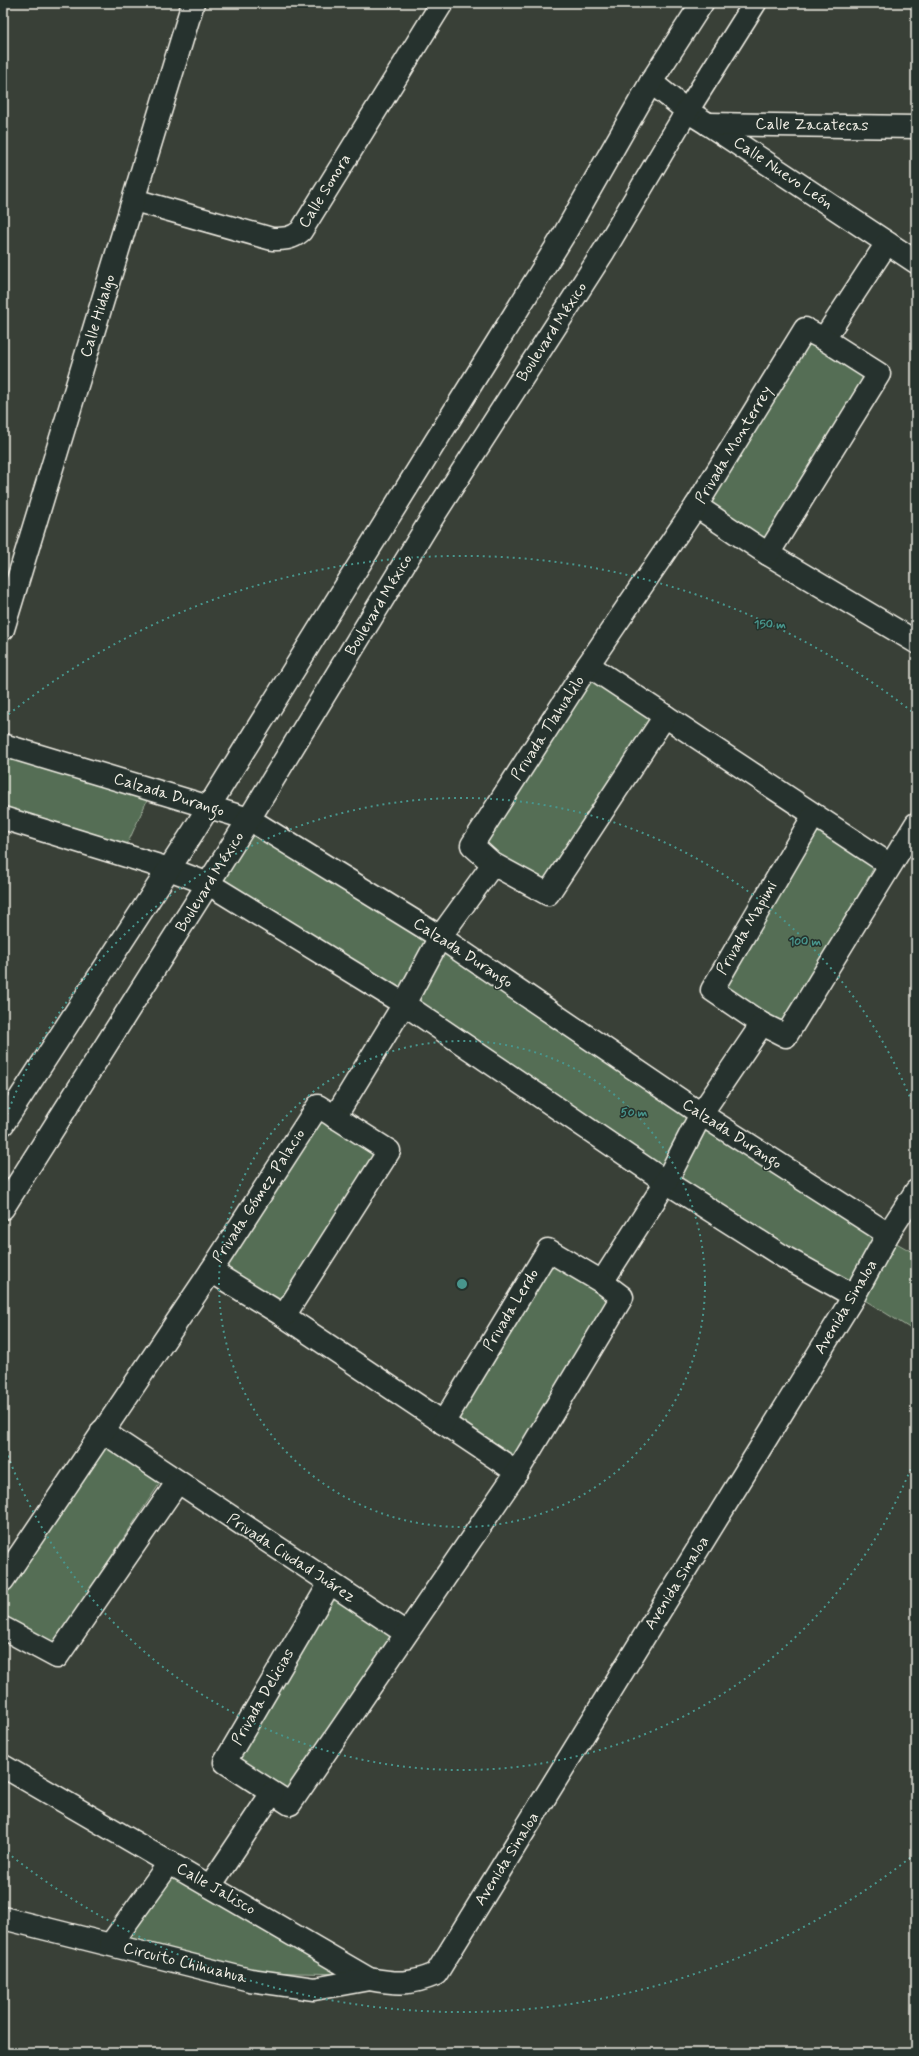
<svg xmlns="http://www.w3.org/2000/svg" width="919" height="2056" font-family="Mynerve,sans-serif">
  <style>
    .green { fill: #546e54; stroke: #a4b09e }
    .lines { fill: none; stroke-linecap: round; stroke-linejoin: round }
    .minor-casing { stroke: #f4f1e8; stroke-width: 25 }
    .major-casing { stroke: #f4f1e8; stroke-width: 25 }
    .minor { stroke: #26332d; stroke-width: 22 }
    .major { stroke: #26332d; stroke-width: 22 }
    .ring { fill: none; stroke: #48958c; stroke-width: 2; stroke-dasharray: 2 4 }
    .labels { text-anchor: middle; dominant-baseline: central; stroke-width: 3; stroke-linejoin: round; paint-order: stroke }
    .street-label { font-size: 16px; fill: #f4f1e8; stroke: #26332d }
    .centre { fill: #48958c; stroke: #26332d; stroke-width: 2 }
    .ring-label { font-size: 12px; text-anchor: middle; font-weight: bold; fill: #48958c; stroke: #26332d; stroke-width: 3; stroke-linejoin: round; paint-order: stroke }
  </style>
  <rect width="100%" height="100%" fill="#394037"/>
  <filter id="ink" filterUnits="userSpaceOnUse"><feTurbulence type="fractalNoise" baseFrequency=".025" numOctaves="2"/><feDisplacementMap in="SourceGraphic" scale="8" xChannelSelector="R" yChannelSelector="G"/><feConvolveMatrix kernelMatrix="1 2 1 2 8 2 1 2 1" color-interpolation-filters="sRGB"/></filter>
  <g filter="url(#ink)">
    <g class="green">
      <path d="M806 335 873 376 766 547 702 505Z"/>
      <path d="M588 672 657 720 546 883 478 845Z"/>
      <path d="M3 752 149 796 126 847 3 811Z"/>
      <path d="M815 822 874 867 786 1029 718 988Z"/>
      <path d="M250 827 882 1235 916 1254V1332L662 1174 215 883Z"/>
      <path d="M320 1116 375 1152 280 1303 218 1270Z"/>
      <path d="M549 1260 613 1298 516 1458 452 1421Z"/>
      <path d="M104 1440 160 1483 52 1646 3 1616V1596Z"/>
      <path d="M334 1593 392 1635 287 1790 235 1758Z"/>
      <path d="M172 1869 350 1974 248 1972 122 1938Z"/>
    </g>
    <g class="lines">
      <g class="minor-casing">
        <g id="minor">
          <path d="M651 82 687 111 708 124 916 262"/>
          <path d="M708 124 916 127"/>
          <path d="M134 200 272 239C284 239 292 239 301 231L442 3"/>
          <path d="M824 339 887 243"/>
          <path d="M696 506 768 554 916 642"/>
          <path d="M3 629 193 3"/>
          <path d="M588 665 890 865"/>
          <path d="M665 716 548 894 493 864 472 845 588 665 696 506 805 329 824 339 879 374 768 554"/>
          <path d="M3 745 249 819 440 937 701 1114 888 1234"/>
          <path d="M814 815 712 990 762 1024 786 1036 916 824"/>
          <path d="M3 818 169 869 209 884 404 1004 666 1182 784 1257 854 1296"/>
          <path d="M335 1117 404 1004 440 937 493 864"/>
          <path d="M211 1271 284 1316 517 1472"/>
          <path d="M602 1282 666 1182 701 1114 762 1024"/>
          <path d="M102 1431 406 1633"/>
          <path d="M3 1580 211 1271 318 1106 389 1151 284 1316"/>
          <path d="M330 1583 225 1762 290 1804 517 1472 622 1297 602 1282 548 1250 443 1423"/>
          <path d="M3 1628 57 1657 177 1483"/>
          <path d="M3 1766 369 1979C397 1984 410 1985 436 1974L854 1296 888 1234 916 1191"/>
          <path d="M210 1886 272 1793"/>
          <path d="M3 1918 250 1980 314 1989 369 1979"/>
          <path d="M111 1944 170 1862"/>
        </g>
      </g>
      <g class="major-casing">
        <g id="major">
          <path d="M3 1124 193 832 565 233 651 82 702 3"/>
          <path d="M3 1208 249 819 427 526 604 251 687 111 755 3"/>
        </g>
      </g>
      <use href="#minor" class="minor"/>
      <use href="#major" class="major"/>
    </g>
  </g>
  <g class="ring">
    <circle cx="462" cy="1284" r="243"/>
    <path d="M915 1458A485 485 0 0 1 3 1442M3 1126A485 485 0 0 1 915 1110"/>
    <path d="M915 1854A728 728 0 0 1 4 1850M4 718A728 728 0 0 1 915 714"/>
  </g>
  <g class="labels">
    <g class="street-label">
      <text transform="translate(812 125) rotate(1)">Calle Zacatecas</text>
      <text transform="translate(783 173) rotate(34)">Calle Nuevo León</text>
      <text transform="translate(325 191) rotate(-58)">Calle Sonora</text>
      <text transform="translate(98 316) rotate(-73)">Calle Hidalgo</text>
      <text transform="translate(552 332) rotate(-57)">Boulevard México</text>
      <text transform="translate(734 445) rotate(-59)">Privada Monterrey</text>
      <text transform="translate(379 605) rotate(-59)">Boulevard México</text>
      <text transform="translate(548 728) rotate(-57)">Privada Tlahualilo</text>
      <text transform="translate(169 795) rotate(17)">Calzada Durango</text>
      <text transform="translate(210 882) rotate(-58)">Boulevard México</text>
      <text transform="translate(747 928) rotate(-60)">Privada Mapimi</text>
      <text transform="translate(463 953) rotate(33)">Calzada Durango</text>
      <text transform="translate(732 1134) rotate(33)">Calzada Durango</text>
      <text transform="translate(259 1196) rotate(-57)">Privada Gómez Palacio</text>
      <text transform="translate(846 1307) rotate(-59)">Avenida Sinaloa</text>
      <text transform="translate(511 1310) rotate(-59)">Privada Lerdo</text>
      <text transform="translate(291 1558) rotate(33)">Privada Ciudad Juárez</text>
      <text transform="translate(677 1583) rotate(-58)">Avenida Sinaloa</text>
      <text transform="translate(263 1697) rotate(-60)">Privada Delicias</text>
      <text transform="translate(507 1859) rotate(-58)">Avenida Sinaloa</text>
      <text transform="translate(216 1889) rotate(30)">Calle Jalisco</text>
      <text transform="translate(185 1963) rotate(14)">Circuito Chihuahua</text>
    </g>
  </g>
  <circle cx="462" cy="1284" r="6" class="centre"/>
  <g class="ring-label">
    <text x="770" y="628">150 m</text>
    <text x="805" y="945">100 m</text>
    <text x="634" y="1116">50 m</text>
  </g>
  <rect width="919" height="2056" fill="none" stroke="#26332d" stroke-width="16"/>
  <rect x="8" y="8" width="903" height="2040" fill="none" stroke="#f4f1e8" stroke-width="1.5" filter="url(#ink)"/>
</svg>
